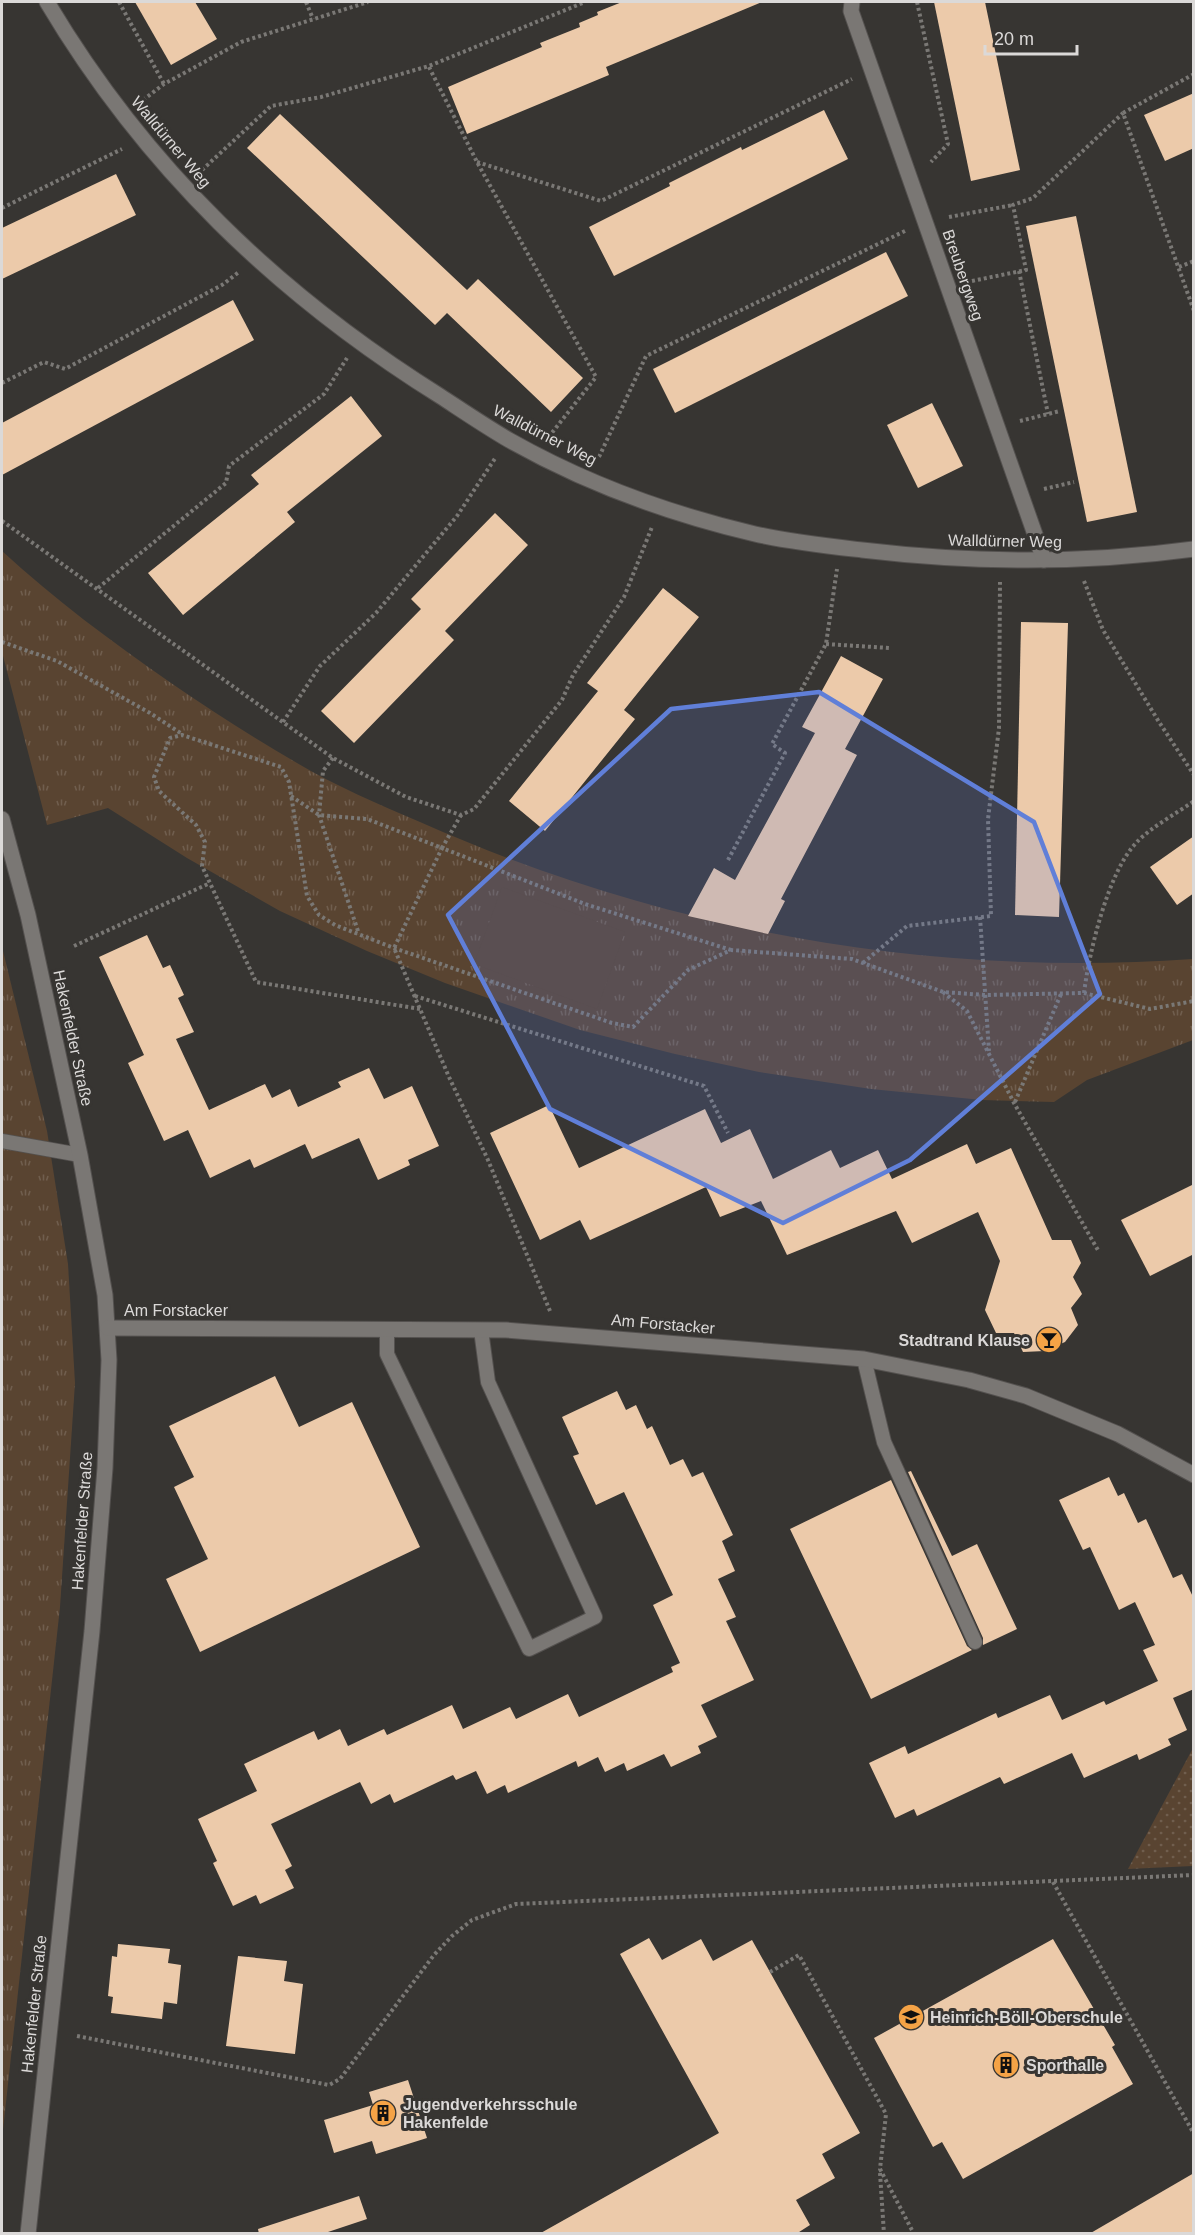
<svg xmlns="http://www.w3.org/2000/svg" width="1195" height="2235" font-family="Arial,sans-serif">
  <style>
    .grass { fill: url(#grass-dots) }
    .park { fill: url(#park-tufts) }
    .garden { fill: #594431 }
    .building { fill: #eccaaa }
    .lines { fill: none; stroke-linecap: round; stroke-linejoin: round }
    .lane-casing { stroke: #54514f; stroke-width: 16 }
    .street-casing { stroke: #54514f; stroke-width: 17 }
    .path { stroke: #7a7875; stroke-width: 4; stroke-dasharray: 3 3; stroke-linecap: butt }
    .lane { stroke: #7a7774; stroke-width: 14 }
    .street { stroke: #7a7774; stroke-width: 15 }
    .marked { fill: #607fd8; fill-opacity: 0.2; stroke: #607fd8; stroke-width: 4.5; stroke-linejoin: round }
    .labels { text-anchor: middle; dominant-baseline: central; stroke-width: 6; stroke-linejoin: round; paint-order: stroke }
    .street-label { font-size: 16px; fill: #dbd9d8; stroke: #373532 }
    .poi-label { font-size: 16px; font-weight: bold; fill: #dbd9d8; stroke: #373532; text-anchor: start }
  </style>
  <defs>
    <pattern id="grass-dots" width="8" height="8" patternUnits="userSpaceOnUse" patternTransform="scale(1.5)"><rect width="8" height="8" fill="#594431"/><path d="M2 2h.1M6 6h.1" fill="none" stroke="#705e4e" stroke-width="1.8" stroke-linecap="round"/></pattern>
    <pattern id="park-tufts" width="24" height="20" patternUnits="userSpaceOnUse" patternTransform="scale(1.5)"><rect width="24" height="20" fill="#594431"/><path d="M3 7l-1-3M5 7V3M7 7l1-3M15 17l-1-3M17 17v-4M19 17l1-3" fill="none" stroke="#705e4e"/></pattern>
  </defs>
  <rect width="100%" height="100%" fill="#373532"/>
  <path class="grass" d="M1193 1748V1866L1128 1869Z"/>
  <g class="park">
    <path d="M2 551C54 599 112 642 171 683 212 711 254 738 297 763 336 786 378 804 420 822 663 930 928 978 1193 959V1040L1087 1080 1054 1102 982 1100 871 1089 759 1072 675 1054 580 1030 445 983 367 951 280 911 187 858 108 808 47 825 2 652Z"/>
    <path d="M2 947 47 1131 68 1264 75 1383 60 1607 2 2139Z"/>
  </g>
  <path class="garden" d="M502 887 625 932 597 1009 474 964Z"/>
  <g class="building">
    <path d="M135 2H195L217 39 171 65Z"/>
    <path d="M622 2H762L606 67 609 75 467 134 448 87 542 47 540 43 580 27 579 23 598 15 597 12Z"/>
    <path d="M934 2H985L1020 170 971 181Z"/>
    <path d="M1194 93V148L1165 161 1144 115Z"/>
    <path d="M824 110 848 159 614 276 589 227 670 186 669 183 741 147 742 150Z"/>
    <path d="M280 114 467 290 478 279 583 378 551 412 447 313 435 325 247 148Z"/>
    <path d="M116 174 136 215 2 279V228Z"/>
    <path d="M1076 216 1137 512 1087 522 1026 226Z"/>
    <path d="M886 252 908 296 675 413 653 369Z"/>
    <path d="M233 300 254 340 2 475V423Z"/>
    <path d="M351 396 382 436 287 512 295 522 183 615 148 573 259 484 251 475Z"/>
    <path d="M932 403 963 466 918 488 887 425Z"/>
    <path d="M495 513 528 545 445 631 454 640 354 743 321 711 421 609 411 599Z"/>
    <path d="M663 588 699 617 624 710 635 719 545 831 509 801 598 691 587 683Z"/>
    <path d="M1021 622 1068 623 1059 917 1015 915Z"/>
    <path d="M841 656 883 679 845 749 857 755 781 899 785 901 768 934 688 916 714 868 735 880 815 733 802 727Z"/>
    <path d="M1194 836V893L1177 905 1150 867Z"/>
    <path d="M147 935 163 968 170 965 184 995 178 998 194 1032 176 1039 209 1110 265 1084 272 1098 290 1089 298 1107 341 1087 338 1082 369 1068 384 1099 412 1086 439 1146 408 1160 410 1165 378 1180 359 1138 312 1159 305 1144 254 1168 250 1159 210 1178 188 1130 164 1141 128 1063 144 1055 99 957Z"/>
    <path d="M549 1105 579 1168 705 1109 721 1143 750 1129 773 1179 831 1150 840 1168 878 1150 892 1179 967 1144 976 1164 1011 1148 1052 1240H1071L1081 1263 1073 1277 1082 1294 1071 1308 1078 1325 1065 1342 1045 1351 1023 1352 1014 1333H996L985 1310 1000 1261 978 1212 912 1243 896 1211 787 1255 761 1201 720 1217 706 1187 590 1240 580 1220 540 1240 490 1133Z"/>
    <path d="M1194 1184V1254L1150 1276 1121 1220Z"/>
    <path d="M275 1376 299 1427 352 1402 420 1547 200 1652 166 1579 208 1559 174 1487 194 1477 169 1426Z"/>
    <path d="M617 1391 626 1410 636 1405 647 1429 652 1426 670 1465 683 1459 692 1477 703 1472 733 1535 722 1541 735 1571 718 1579 736 1617 726 1621 754 1680 701 1705 717 1737 698 1746 701 1753 671 1767 664 1754 627 1771 624 1763 605 1772 598 1757 578 1767 576 1761 508 1793 505 1785 487 1794 476 1771 456 1780 453 1775 394 1803 390 1794 371 1804 360 1782 271 1824 292 1866 285 1870 294 1888 260 1904 256 1895 233 1906 213 1863 217 1861 198 1819 257 1791 244 1764 314 1731 318 1740 340 1729 348 1746 384 1729 387 1735 452 1705 463 1729 510 1707 516 1719 568 1694 579 1717 673 1672 671 1667 680 1663 653 1605 673 1595 624 1492 596 1505 573 1456 579 1454 562 1417Z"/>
    <path d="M911 1471 952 1556 977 1544 1017 1629 983 1645V1638L908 1472Z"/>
    <path d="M1109 1477 1118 1496 1124 1493 1138 1523 1146 1519 1173 1578 1182 1574 1194 1599V1689L1173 1698 1187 1730 1168 1739 1171 1745 1139 1760 1137 1754 1084 1778 1072 1753 1004 1784 1000 1777 917 1816 914 1809 895 1818 869 1763 905 1746 908 1754 996 1713 998 1718 1050 1695 1062 1720 1104 1701 1106 1705 1158 1681 1143 1650 1155 1645 1135 1602 1119 1610 1090 1547 1083 1550 1059 1500Z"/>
    <path d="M891 1480 967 1646 972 1650 871 1699 790 1529Z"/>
    <path d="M649 1938 662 1960 701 1939 713 1961 752 1940 860 2133 822 2154 835 2178 796 2200 810 2225 796 2234H539L719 2133 620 1954Z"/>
    <path d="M1053 1939 1115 2045 1112 2047 1133 2084 963 2179 942 2142 933 2147 874 2038Z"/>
    <path d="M118 1944 170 1949 168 1963 181 1965 177 2004 164 2002 162 2019 111 2013 113 1997 108 1996 112 1956 117 1957Z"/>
    <path d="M238 1956 287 1961 284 1981 303 1984 295 2054 226 2046Z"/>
    <path d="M408 2080 427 2138 376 2154 372 2141 334 2153 324 2120 373 2105 369 2092Z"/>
    <path d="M1194 2173V2234H1089Z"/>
    <path d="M359 2196 367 2219 322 2234H259L258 2229Z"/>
  </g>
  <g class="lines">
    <g class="lane-casing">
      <g id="lane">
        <path d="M2 1141 80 1155"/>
        <path d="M387 1329V1354L529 1649 595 1617 488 1382 481 1330"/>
        <path d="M864 1359 884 1442 975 1642"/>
      </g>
    </g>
    <g class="street-casing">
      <g id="street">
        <path d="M47 2C145 167 277 294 440 396 463 411 485 426 509 440 585 483 670 514 755 534 790 542 827 546 862 550 972 563 1083 564 1194 549"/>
        <path d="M852 2 851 11 1044 560"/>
        <path d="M2 819 28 915 80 1155 105 1295 109 1360 105 1468 92 1631 28 2234"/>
        <path d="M108 1328 506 1330 864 1359 969 1380 1026 1396 1118 1434 1194 1475"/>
      </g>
    </g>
    <g class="path">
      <path d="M119 2 164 84"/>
      <path d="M306 2 313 19"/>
      <path d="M917 2 948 144 931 162"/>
      <path d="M429 67 477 162 596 377 551 434"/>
      <path d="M1194 74 1123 113 1194 311"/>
      <path d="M143 100 164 84 241 42 368 2"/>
      <path d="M477 162 601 201 852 79"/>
      <path d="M202 170 271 106 321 97 429 66 585 2"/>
      <path d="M2 208 122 149"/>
      <path d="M949 217 1013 205"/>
      <path d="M1179 267 1194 261"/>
      <path d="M1019 271 1048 414"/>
      <path d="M972 281 1026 270 1013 205 1033 198 1123 113"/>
      <path d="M2 383 44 362 65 369 222 285 239 272"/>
      <path d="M1020 421 1060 411"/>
      <path d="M599 457 646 356 905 231"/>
      <path d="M1044 489 1074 482"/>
      <path d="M2 521 333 758 406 797 461 815 474 809 562 700 573 675 624 597 652 527"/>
      <path d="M1084 581 1103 630 1159 722 1194 775"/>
      <path d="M98 588 226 483 229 466 324 394 347 358"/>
      <path d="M2 642 57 661 150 713 182 734"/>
      <path d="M826 644 889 648"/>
      <path d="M283 722 320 666 376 613 457 516 496 457"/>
      <path d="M333 758 323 771 319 815 359 934"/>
      <path d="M291 796 319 815 367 819 442 848 461 815"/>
      <path d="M728 860 785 753 772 744 826 644 837 569"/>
      <path d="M980 917 989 1051"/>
      <path d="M74 946 210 883"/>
      <path d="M863 963 907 926 991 916 988 819 999 728 1000 582"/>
      <path d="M943 992 967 1011 1014 1103 1099 1252"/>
      <path d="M1084 993C1089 953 1108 871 1137 842 1150 828 1177 813 1194 801"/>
      <path d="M415 996 704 1086 728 1133"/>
      <path d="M420 1009 256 982 202 866 205 842 196 825 159 791 154 777 170 738 182 735 281 767 289 782 307 896 319 915 335 925 394 948 612 1023 633 1027 688 970 731 950 852 959 943 992 985 995 1084 993 1150 1009 1194 1001"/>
      <path d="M1015 1102 1061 994"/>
      <path d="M550 1311 488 1160 449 1077 394 948 442 848 585 904 731 950"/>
      <path d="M1053 1882 1194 2134"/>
      <path d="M770 1972 799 1955 886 2114 880 2169 914 2234"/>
      <path d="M77 2036 329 2085 340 2079 434 1955 452 1936 472 1920 516 1904 1194 1875"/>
      <path d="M880 2173 884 2234"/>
    </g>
    <use href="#lane" class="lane"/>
    <use href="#street" class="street"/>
  </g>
  <path class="marked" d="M819 692 1034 822 1100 994 910 1160 783 1223 550 1109 448 915 671 709Z"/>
  <defs>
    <g id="bar-disc" transform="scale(1.35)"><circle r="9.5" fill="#f5a346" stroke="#373532"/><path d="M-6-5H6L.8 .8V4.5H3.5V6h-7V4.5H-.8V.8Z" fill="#111"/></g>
    <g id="school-disc" transform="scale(1.35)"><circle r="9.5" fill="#f5a346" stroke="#373532"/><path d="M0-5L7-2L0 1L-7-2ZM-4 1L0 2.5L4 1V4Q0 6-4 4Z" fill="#111"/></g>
    <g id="building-disc" transform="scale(1.35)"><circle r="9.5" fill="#f5a346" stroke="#373532"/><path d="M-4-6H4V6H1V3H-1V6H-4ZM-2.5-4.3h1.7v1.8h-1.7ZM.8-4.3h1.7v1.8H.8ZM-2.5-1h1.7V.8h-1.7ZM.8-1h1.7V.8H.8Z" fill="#111"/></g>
  </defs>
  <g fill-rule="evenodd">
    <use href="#bar-disc" x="1049" y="1340"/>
    <use href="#school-disc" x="911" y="2017"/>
    <use href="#building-disc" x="1006" y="2065"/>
    <use href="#building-disc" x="383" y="2113"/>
  </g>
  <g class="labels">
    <g class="street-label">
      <text transform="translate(171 142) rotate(50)">Walldürner Weg</text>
      <text transform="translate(963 275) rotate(71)">Breubergweg</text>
      <text transform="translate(545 435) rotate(27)">Walldürner Weg</text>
      <text transform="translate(1005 541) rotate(1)">Walldürner Weg</text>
      <text transform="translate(73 1038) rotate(78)">Hakenfelder Straße</text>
      <text x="176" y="1310">Am Forstacker</text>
      <text transform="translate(663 1324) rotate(5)">Am Forstacker</text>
      <text transform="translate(82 1521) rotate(-86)">Hakenfelder Straße</text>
      <text transform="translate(34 2004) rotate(-84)">Hakenfelder Straße</text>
    </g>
    <g class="poi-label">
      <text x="1030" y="1340" text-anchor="end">Stadtrand Klause</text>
      <text x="930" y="2017">Heinrich-Böll-Oberschule</text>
      <text x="1026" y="2065">Sporthalle</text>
      <text x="403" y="2104">Jugendverkehrsschule<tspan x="403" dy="18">Hakenfelde</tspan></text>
    </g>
  </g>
  <rect width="1195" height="2235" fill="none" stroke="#dbd9d8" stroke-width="6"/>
  <path d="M985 45v9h92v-9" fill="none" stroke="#dbd9d8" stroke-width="3"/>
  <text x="994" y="45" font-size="18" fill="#dbd9d8" stroke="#373532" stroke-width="4.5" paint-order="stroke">20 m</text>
</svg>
